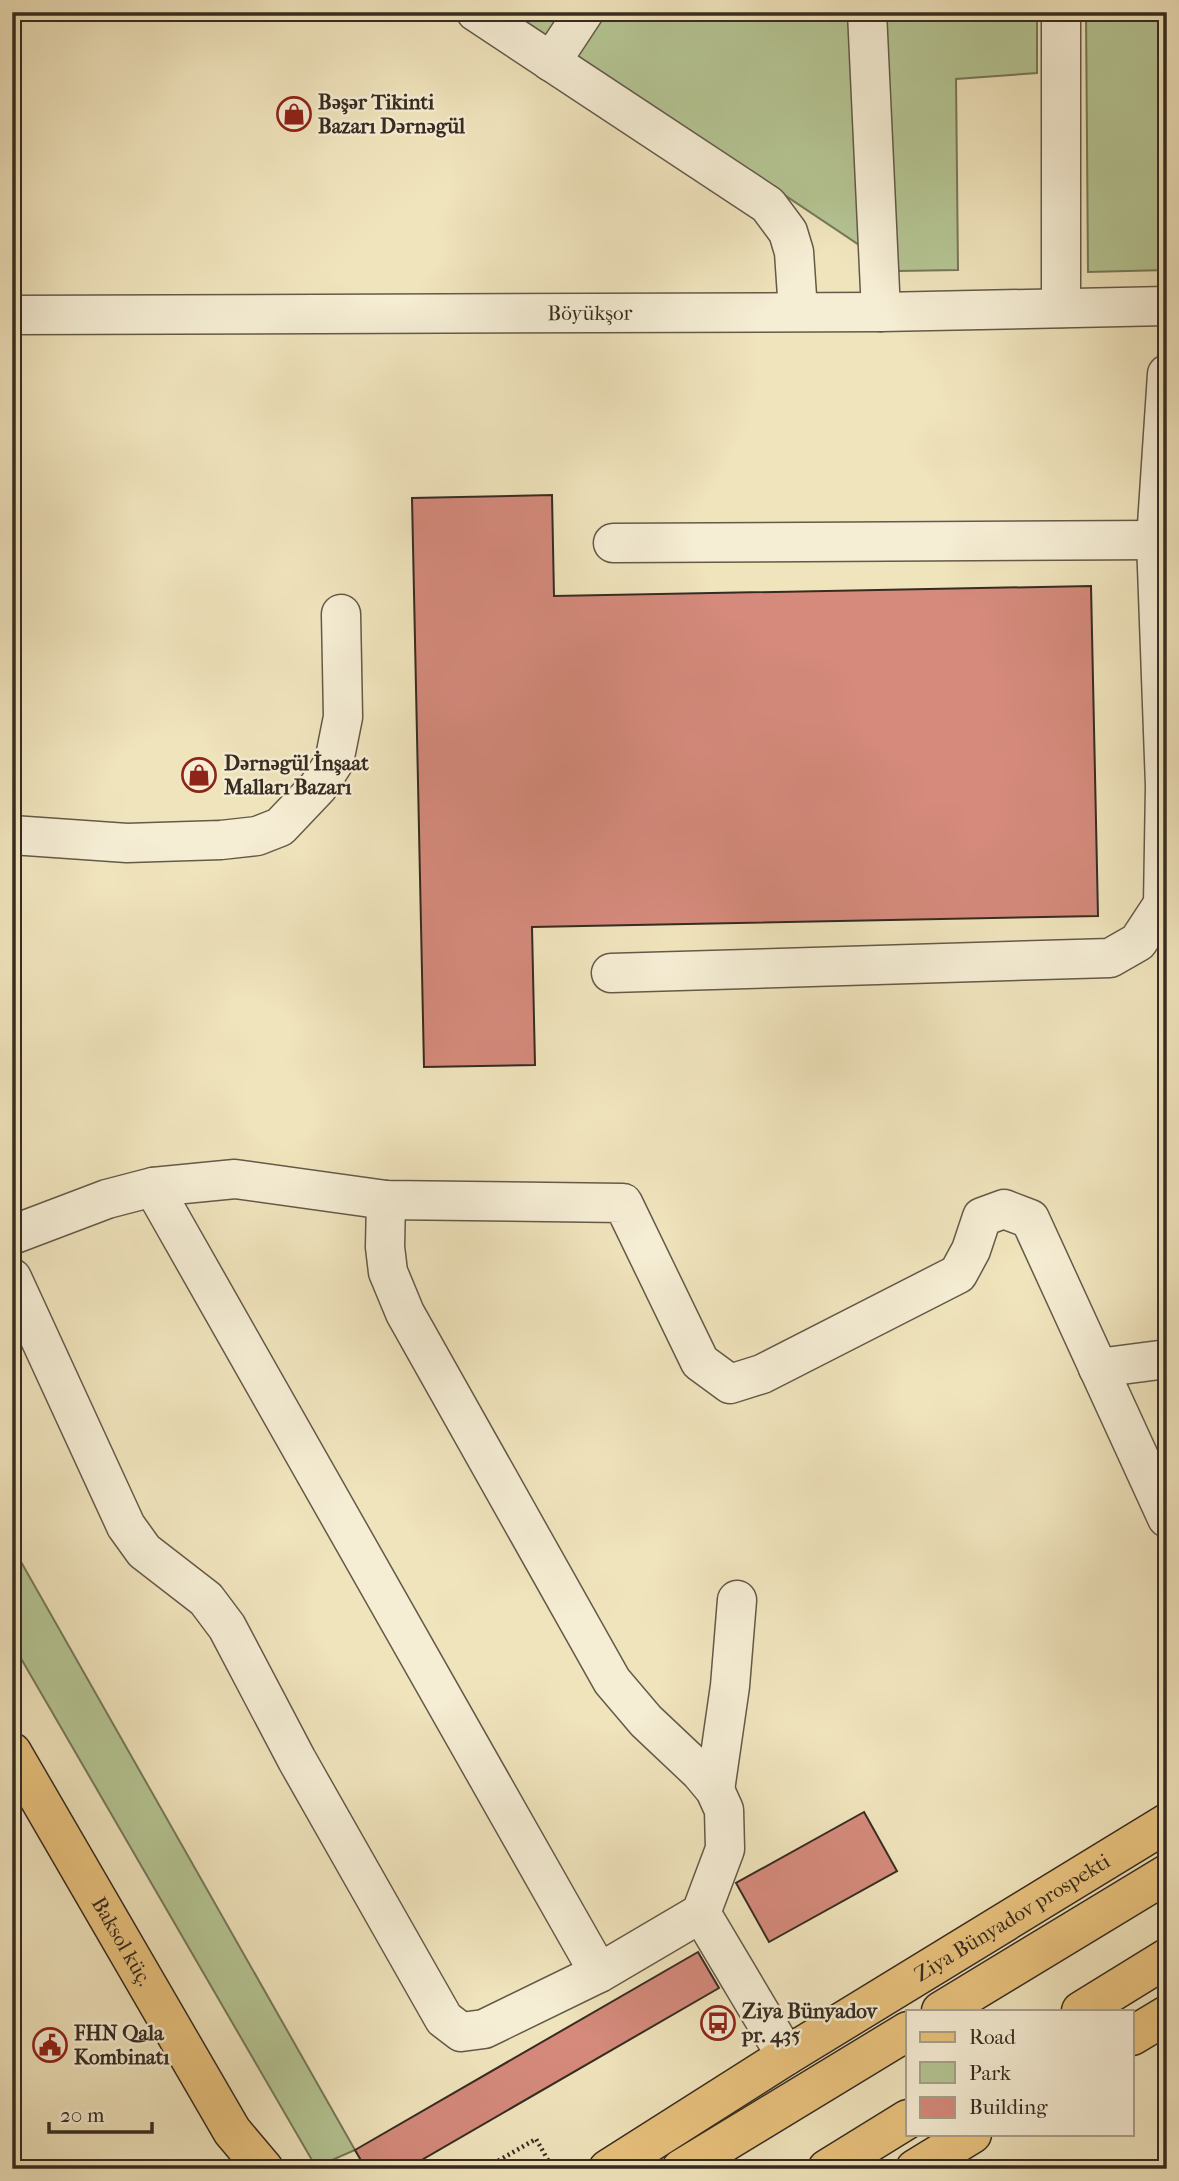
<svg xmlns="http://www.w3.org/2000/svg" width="1179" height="2181" font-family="'IM FELL French Canon',serif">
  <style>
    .green { fill: #b5c594; stroke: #76785a; stroke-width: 2 }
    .building { fill: #d58a7c; stroke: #362c21; stroke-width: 2 }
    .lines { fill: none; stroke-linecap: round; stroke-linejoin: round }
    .minor-casing { stroke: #645a48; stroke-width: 41 }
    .major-casing { stroke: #362c21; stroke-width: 41 }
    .path { stroke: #362c21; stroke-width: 4.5; stroke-dasharray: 2 3.5; stroke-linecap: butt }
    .minor { stroke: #f5edd4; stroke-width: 38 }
    .major { stroke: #e8c27e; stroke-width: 38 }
    .labels { text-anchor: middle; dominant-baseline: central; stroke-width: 5; stroke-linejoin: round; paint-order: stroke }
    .poi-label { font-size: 21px; font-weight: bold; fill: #362c21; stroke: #f5edd4; text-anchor: start }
    .street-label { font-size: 21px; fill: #362c21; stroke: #f5edd4 }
  </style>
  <rect width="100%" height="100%" fill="#f0e4bd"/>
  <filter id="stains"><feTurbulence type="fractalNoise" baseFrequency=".00286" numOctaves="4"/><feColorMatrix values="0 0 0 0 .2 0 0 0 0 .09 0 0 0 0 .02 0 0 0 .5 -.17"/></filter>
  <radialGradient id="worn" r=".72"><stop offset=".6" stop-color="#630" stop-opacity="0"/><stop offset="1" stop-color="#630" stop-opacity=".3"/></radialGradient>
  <g class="green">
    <path d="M511 12H1037V73L956 79 958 270 898 271Z"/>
    <path d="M1086 12H1167V270L1088 272Z"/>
    <path d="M12 1546 355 2150 316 2167 12 1643Z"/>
  </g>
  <g class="building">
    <path d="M552 495 554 596 1091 586 1098 916 532 927 535 1065 424 1067 412 498Z"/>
    <path d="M864 1812 897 1871 769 1942 736 1883Z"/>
    <path d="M698 1952 719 1988 406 2169H366L355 2150Z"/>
  </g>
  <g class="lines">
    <g class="minor-casing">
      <g id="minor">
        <path d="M476 12 768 205 788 232 794 252 798 311"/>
        <path d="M867 12 881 312"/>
        <path d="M551 62 584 12"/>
        <path d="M1061 308V12"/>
        <path id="s1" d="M12 315 881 312 1167 306"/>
        <path d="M613 543 1156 540"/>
        <path d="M12 835 127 843 221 840 257 836 280 827 318 787 334 762 343 717 341 614"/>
        <path d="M611 973 1110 958 1138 942 1163 904 1165 786 1156 540 1167 374"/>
        <path d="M153 1187 599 1973"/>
        <path d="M12 1235 107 1199 153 1187 235 1179 386 1200 623 1203 700 1362 730 1384 762 1374 958 1274 971 1250 982 1217 1004 1209 1030 1219 1167 1518"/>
        <path d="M12 1278 126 1526 144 1551 206 1599 227 1627 297 1760 444 2019 461 2032 484 2029 599 1973 701 1913 725 1849 724 1810 715 1790 700 1772 646 1721 612 1681 405 1313 388 1272 385 1247 386 1200"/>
        <path d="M1098 1368 1167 1359"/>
        <path d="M715 1790 730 1686 737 1600"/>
        <path d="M701 1913 786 2056"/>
      </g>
    </g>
    <g class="major-casing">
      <g id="major">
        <path id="s2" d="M12 1752 232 2131 264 2169"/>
        <path d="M941 2011 1167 1874"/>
        <path d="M1081 2011 1167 1958"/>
        <path d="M1132 2036 1167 2015"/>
        <path id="s3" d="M608 2169 786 2056 1167 1823"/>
        <path d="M681 2169 908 2031"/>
        <path d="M827 2169 908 2119"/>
        <path d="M915 2169 972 2134"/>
      </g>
    </g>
    <path class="path" d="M484 2169 536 2139 553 2169"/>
    <use href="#minor" class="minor"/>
    <use href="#major" class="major"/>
  </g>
  <defs>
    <g id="shop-ring" transform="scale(1.75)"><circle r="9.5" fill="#f5edd4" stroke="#8f2418" stroke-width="1.5"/><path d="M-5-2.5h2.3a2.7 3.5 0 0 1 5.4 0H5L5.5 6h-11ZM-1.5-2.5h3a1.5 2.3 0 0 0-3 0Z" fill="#8f2418"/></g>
    <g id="bus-ring" transform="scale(1.75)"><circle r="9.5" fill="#f5edd4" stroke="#8f2418" stroke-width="1.5"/><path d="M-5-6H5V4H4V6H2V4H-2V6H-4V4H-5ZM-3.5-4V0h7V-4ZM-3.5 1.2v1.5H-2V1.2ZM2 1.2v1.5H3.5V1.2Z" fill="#8f2418"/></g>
    <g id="civic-ring" transform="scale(1.75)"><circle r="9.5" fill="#f5edd4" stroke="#8f2418" stroke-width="1.5"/><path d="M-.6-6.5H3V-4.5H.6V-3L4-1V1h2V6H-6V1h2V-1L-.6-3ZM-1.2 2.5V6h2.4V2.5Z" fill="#8f2418"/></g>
  </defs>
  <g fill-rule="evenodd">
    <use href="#shop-ring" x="294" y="114"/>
    <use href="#shop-ring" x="199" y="775"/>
    <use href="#bus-ring" x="718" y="2023"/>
    <use href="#civic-ring" x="50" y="2045"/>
  </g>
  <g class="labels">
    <g class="poi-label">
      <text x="318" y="102">Bəşər Tikinti<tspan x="318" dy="24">Bazarı Dərnəgül</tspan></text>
      <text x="224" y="763">Dərnəgül İnşaat<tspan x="224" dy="24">Malları Bazarı</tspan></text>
      <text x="742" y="2011">Ziya Bünyadov<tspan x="742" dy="24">pr. 435</tspan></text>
      <text x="74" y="2033">FHN Qala<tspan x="74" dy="24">Kombinatı</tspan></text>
    </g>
    <g class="street-label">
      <text stroke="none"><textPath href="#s1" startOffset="578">Böyükşor</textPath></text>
      <text stroke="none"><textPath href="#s3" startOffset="476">Ziya Bünyadov prospekti</textPath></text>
      <text stroke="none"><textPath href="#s2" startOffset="219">Baksol küç.</textPath></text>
    </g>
  </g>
  <rect width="1179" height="2181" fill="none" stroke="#f0e4bd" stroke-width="42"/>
  <rect x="14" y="14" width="1151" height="2153" fill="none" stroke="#362c21" stroke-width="3.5"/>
  <rect x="21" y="21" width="1137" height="2139" fill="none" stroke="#362c21" stroke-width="2"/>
  <rect x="906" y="2010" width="228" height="126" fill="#f5edd4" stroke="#a9a08c" stroke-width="2"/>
  <rect x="920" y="2032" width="35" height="10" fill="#e8c27e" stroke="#a9a08c" stroke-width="2"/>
  <text x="969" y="2044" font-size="21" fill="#362c21">Road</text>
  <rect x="920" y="2062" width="35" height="21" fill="#b5c594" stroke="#a9a08c" stroke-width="2"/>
  <text x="969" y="2080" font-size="21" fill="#362c21">Park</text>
  <rect x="920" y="2097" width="35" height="21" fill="#d58a7c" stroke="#a9a08c" stroke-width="2"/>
  <text x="969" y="2114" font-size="21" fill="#362c21">Building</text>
  <path d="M49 2122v10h103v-10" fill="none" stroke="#362c21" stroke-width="3.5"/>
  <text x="60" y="2122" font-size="21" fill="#362c21" stroke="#f5edd4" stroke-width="5" paint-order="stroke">20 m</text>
  <rect width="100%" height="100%" filter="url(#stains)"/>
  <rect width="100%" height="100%" fill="url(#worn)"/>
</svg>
